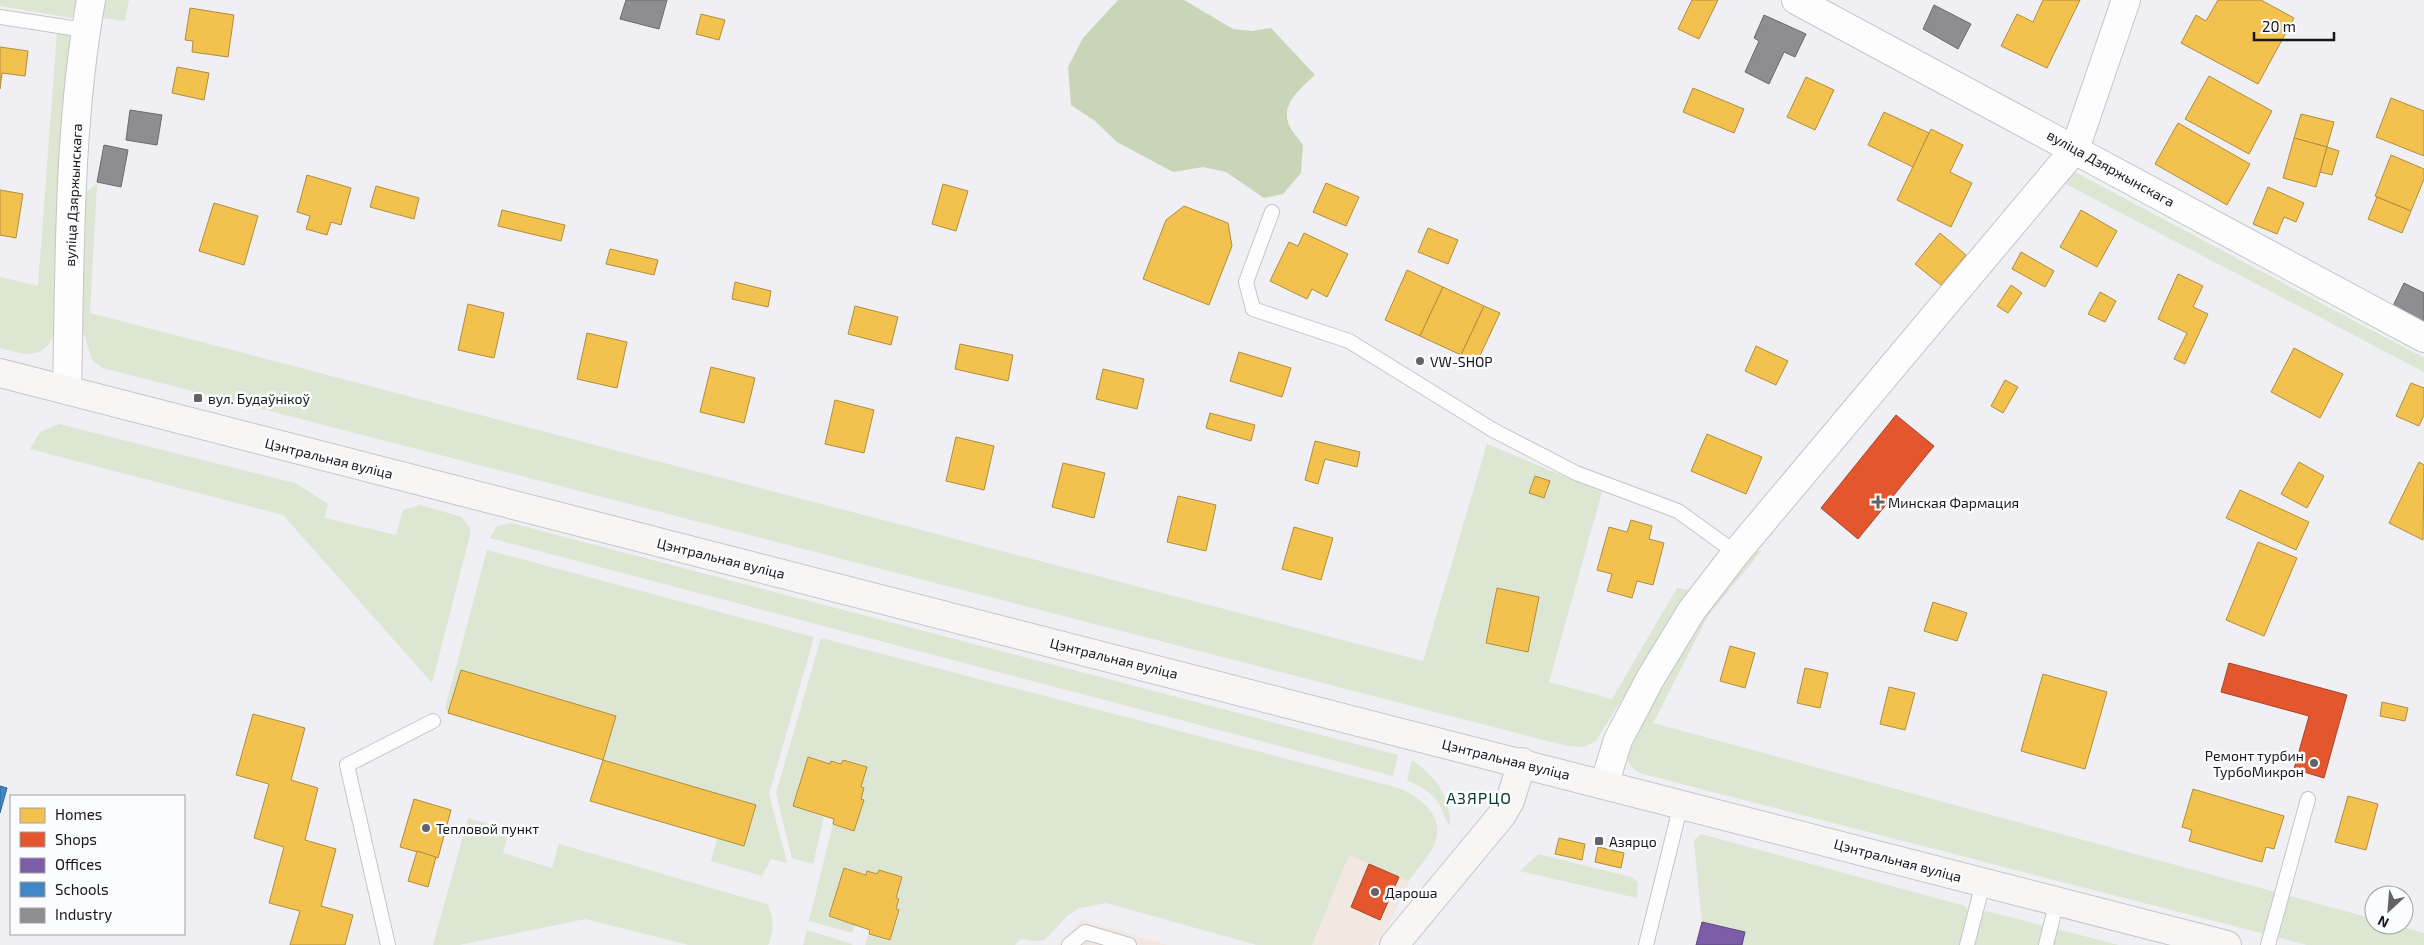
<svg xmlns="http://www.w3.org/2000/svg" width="2424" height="945" font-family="'Exo 2',sans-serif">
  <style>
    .commercial { fill: #f3e7e2 }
    .green { fill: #dce6d2 }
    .forest { fill: #c8d6b7 }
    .homes { fill: #f2c14e; stroke: #b08e3f }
    .shops { fill: #e4572e; stroke: #a64428 }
    .offices { fill: #7b5ea7; stroke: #5d497d }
    .schools { fill: #3f88c5; stroke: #336692 }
    .industry { fill: #8d8d92; stroke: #6a6a6e }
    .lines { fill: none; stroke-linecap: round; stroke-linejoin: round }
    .lane-casing { stroke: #c5c5c9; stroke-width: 16 }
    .street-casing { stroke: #c5c5c9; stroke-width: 30 }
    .secondary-casing { stroke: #c5c5c9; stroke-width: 30 }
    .lane { stroke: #fdfdfd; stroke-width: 14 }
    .street { stroke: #fdfdfd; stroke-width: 28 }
    .secondary { stroke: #f8f5f5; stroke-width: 28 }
    .poi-dot { fill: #636367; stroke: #fbfcfe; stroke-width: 2 }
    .labels { text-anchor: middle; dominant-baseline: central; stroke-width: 5; stroke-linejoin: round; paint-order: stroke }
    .street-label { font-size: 14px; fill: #17171b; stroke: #fbfcfe }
    .poi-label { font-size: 14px; fill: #17171b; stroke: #fbfcfe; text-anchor: start }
    .quarter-label { font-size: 16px; letter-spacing: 1px; fill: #0c3c2b; stroke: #fbfcfe }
  </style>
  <rect width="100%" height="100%" fill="#efeff4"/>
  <g class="commercial">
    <path d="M1349 855 1409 881 1387 929 1373 945H1312Z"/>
    <path d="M1082 920 1168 945H1058Z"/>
  </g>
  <g class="green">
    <path d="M0 0H76L72 18 0 6Z"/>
    <path d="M101 0H129L125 21 102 18 100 16Z"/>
    <path d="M57 33 69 34 73 39 55 330C46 361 25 355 0 348V277L38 286Z"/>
    <path d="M2073 171 2424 358V372L2064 183Z"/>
    <path d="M97 183 90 313 1423 661 1487 444 1602 492 1549 682 1612 699 1677 588 1690 590 1596 741 1584 747 1567 746 103 368 93 361 82 329 85 194Z"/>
    <path d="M59 424 295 483 328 504 325 518 396 535 403 510 420 505 462 517 470 528V535L432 683 283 515 30 449 40 432Z"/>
    <path d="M511 523 1398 755 1393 776 490 538 497 526Z"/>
    <path d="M487 550 814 637 769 794 787 863 771 859 762 876 711 861 717 838 744 846 756 805 603 760 616 716 461 670 448 713 445 708Z"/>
    <path d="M1762 550 1708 616 1653 723 2374 919V925H2396L2424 933V945H2307L1643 774C1636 771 1630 768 1628 759 1624 728 1720 592 1741 560L1746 554Z"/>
    <path d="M821 638 1395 787C1419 795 1447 816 1434 845 1428 858 1417 869 1409 881L1349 855 1312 945H1257L1106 903 1080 908 1068 915 1045 940 1035 941 1020 939 1015 945H865L868 935 890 941 900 911 897 909 900 899 896 897 902 877 879 870 877 874 867 871 866 874 844 867 828 917 855 925 852 933 809 921 833 824 854 831 864 800 861 799 864 788 861 787 867 767 843 759 841 763 831 760 830 764 808 757 793 806 824 817 813 864 792 858 776 793Z"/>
    <path d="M1412 760C1438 779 1448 794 1451 826 1443 819 1445 814 1440 805 1433 792 1419 786 1407 780Z"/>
    <path d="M468 818 509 830 503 853 552 868 559 844 767 904C774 919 775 930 768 945H689L585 919 459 945H433Z"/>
    <path d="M1701 834 1965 906 1968 912 1960 945H1742L1745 932 1702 922 1694 842 1695 839Z"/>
    <path d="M1538 854 1631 877 1638 882 1637 898 1520 871Z"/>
    <path d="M1986 911 2119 945H1973L1981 915Z"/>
    <path d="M807 930 852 944V945H803Z"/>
  </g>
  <path class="forest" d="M1118 0H1184L1233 29 1252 31 1271 28 1315 75C1302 87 1280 104 1289 125 1292 132 1299 139 1303 145L1301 173 1283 194 1264 198 1226 172 1203 167 1173 172 1117 142 1095 121 1071 105 1068 67 1083 38Z"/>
  <g class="homes">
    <path d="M1692 0H1718L1699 39 1678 29Z"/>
    <path d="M2043 0H2080L2047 68 2001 46 2017 14 2033 22Z"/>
    <path d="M2218 0H2261L2294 18 2258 84 2181 43 2196 15 2206 21Z"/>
    <path d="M190 8 234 15 228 57 192 52 193 41 185 40Z"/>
    <path d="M701 14 725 20 719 40 696 34Z"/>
    <path d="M0 47 28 51 25 76 2 73 0 89Z"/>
    <path d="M177 67 209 73 204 100 172 93Z"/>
    <path d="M2209 76 2272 111 2249 154 2185 119Z"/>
    <path d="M1806 77 1834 90 1815 130 1787 117Z"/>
    <path d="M1693 88 1744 109 1734 133 1683 112Z"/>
    <path d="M2391 98 2424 111V156L2376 137Z"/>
    <path d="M1884 112 1929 133 1913 167 1868 145Z"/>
    <path d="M2301 114 2334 122 2327 147 2294 138Z"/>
    <path d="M2178 123 2250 164 2227 205 2155 164Z"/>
    <path d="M1931 129 1963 145 1950 172 1972 183 1951 227 1897 200Z"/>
    <path d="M2294 138 2327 147 2316 187 2283 178Z"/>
    <path d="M2327 147 2339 151 2332 175 2320 172Z"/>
    <path d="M2391 155 2424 169V179L2411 211 2375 196Z"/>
    <path d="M307 175 351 188 341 225 331 222 327 235 306 229 310 216 297 212Z"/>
    <path d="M1326 183 1359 197 1346 226 1313 212Z"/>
    <path d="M943 184 968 191 956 231 932 224Z"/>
    <path d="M376 186 419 198 414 219 370 207Z"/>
    <path d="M2268 187 2304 203 2296 222 2284 217 2277 234 2253 224Z"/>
    <path d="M0 190 23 194 16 238 0 235Z"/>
    <path d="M2377 197 2411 211 2402 233 2368 219Z"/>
    <path d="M214 203 258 216 244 265 199 251Z"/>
    <path d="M1184 206 1228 223 1232 246 1209 305 1143 279 1166 220Z"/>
    <path d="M502 210 565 225 561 241 498 226Z"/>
    <path d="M2081 210 2117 231 2097 267 2060 247Z"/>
    <path d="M1428 228 1458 240 1448 264 1418 252Z"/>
    <path d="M1304 233 1348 254 1327 297 1312 289 1307 299 1270 281 1289 242 1298 246Z"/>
    <path d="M1940 233 1966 255 1941 285 1915 264Z"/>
    <path d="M610 249 658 260 654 275 606 264Z"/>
    <path d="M2021 252 2054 271 2045 287 2012 269Z"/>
    <path d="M1407 270 1443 287 1420 336 1385 320Z"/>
    <path d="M2178 274 2203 286 2193 307 2208 314 2185 364 2174 359 2187 333 2158 319Z"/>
    <path d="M735 282 771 291 768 307 732 299Z"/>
    <path d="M2011 285 2022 293 2008 313 1997 306Z"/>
    <path d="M1443 287 1484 306 1461 355 1420 336Z"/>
    <path d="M2100 292 2116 301 2105 322 2088 314Z"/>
    <path d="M468 304 504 313 494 358 458 350Z"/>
    <path d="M855 306 898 317 891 345 848 334Z"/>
    <path d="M1484 306 1500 313 1477 362 1461 355Z"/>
    <path d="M587 333 627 342 617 388 577 379Z"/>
    <path d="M960 344 1013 355 1008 381 955 369Z"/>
    <path d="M1756 346 1788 361 1776 385 1745 371Z"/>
    <path d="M2294 348 2343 374 2320 418 2271 392Z"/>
    <path d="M1239 352 1291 368 1282 397 1230 381Z"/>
    <path d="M711 367 755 378 744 423 700 412Z"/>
    <path d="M1103 369 1144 379 1137 409 1096 399Z"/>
    <path d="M2005 380 2018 387 2003 413 1991 406Z"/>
    <path d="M2411 383 2424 388V415L2419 426 2396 416Z"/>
    <path d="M835 400 874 410 864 453 825 444Z"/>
    <path d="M1210 413 1255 425 1251 441 1206 428Z"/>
    <path d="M1707 434 1762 457 1746 494 1691 471Z"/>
    <path d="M956 437 994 446 984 490 946 481Z"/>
    <path d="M1315 441 1360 452 1357 467 1325 459 1318 484 1305 480Z"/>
    <path d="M2299 462 2324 476 2307 508 2281 494Z"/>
    <path d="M2419 462 2424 465 2423 540 2389 523Z"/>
    <path d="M1063 463 1105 473 1094 518 1052 507Z"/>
    <path d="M1535 476 1550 481 1544 498 1529 493Z"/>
    <path d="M2240 490 2309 522 2296 550 2226 518Z"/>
    <path d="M1178 496 1216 505 1206 551 1167 542Z"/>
    <path d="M1631 520 1652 526 1649 539 1664 543 1653 585 1637 581 1632 598 1607 591 1612 574 1597 570 1609 527 1627 532Z"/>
    <path d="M1294 527 1333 538 1321 580 1282 569Z"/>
    <path d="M2258 542 2297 558 2264 636 2226 620Z"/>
    <path d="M1497 588 1539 597 1528 652 1486 643Z"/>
    <path d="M1933 602 1967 613 1957 641 1924 631Z"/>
    <path d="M1730 646 1755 653 1745 688 1720 681Z"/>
    <path d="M1805 668 1828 673 1820 708 1797 703Z"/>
    <path d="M461 670 616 716 603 760 448 713Z"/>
    <path d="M2043 674 2107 692 2085 769 2021 751Z"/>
    <path d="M1889 687 1915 693 1905 730 1880 724Z"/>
    <path d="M2382 702 2408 708 2405 721 2380 716Z"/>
    <path d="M253 714 305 728 291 780 318 788 305 840 336 849 321 906 353 915 345 945H290L300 911 269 903 284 847 254 838 269 784 236 775Z"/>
    <path d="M808 757 830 764 831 761 841 764 843 760 867 767 861 787 864 788 861 799 864 800 854 831 833 824 834 819 793 806Z"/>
    <path d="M603 760 756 805 744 846 590 801Z"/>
    <path d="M2193 789 2284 816 2274 849 2266 847 2262 862 2189 841 2192 830 2182 827Z"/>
    <path d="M2348 796 2378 804 2366 850 2335 842Z"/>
    <path d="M414 799 451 810 438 858 400 847Z"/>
    <path d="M1559 838 1585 844 1582 860 1555 854Z"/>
    <path d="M1598 847 1624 853 1621 868 1595 862Z"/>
    <path d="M417 851 436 857 428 887 408 881Z"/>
    <path d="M844 868 866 875 867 871 877 874 879 870 902 877 896 898 899 899 896 909 899 910 890 940 869 934 870 930 829 916Z"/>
  </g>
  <g class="shops">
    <path d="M1896 415 1934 446 1858 539 1821 508Z"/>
    <path d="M2229 663 2347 695 2324 778 2294 769 2309 716 2221 692Z"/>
    <path d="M1369 864 1399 877 1380 920 1351 907Z"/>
  </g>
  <path class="offices" d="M1702 922 1745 932 1742 945H1696Z"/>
  <path class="schools" d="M0 786 7 788 0 813Z"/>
  <g class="industry">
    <path d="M626 0H667L659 29 620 19Z"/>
    <path d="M1934 5 1971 24 1958 49 1923 29Z"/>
    <path d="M1764 15 1806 34 1795 57 1784 52 1769 84 1745 72 1759 41 1754 38Z"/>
    <path d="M130 110 162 115 157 145 126 140Z"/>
    <path d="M104 145 128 150 121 187 97 182Z"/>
    <path d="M2404 283 2424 293V324L2392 308Z"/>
  </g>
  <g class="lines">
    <g class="lane-casing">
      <g id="lane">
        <path d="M0 17 85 30"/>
        <path d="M1272 212 1246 282 1253 309 1349 341 1493 430 1576 473 1678 511 1736 553"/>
        <path d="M388 945 347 765 433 721"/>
        <path d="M1069 945 1085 932 1129 945"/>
        <path d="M1646 945 1681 804"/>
        <path d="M1967 945 1983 883"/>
        <path d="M2046 945 2057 901"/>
        <path d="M2268 945 2308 799"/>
      </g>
    </g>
    <g class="street-casing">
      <g id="street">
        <path d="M1796 0 2424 338"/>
        <path d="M67 390C70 260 68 128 91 0"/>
        <path d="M1604 785 1618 740 1650 679 1692 610 1736 553 2075 149 2126 0"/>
      </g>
    </g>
    <g class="secondary-casing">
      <g id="secondary">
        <path d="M0 373 2227 945"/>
        <path d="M1394 945 1501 816 1510 801 1522 762"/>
      </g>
    </g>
    <use href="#lane" class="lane"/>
    <use href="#street" class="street"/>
    <use href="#secondary" class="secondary"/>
  </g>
  <g class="poi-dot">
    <circle cx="1420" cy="361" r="5"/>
    <rect x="193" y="393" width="10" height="10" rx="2.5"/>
    <path d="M1875.5 494.5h5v5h5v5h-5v5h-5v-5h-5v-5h5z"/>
    <circle cx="2314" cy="763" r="5"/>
    <circle cx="426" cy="828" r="5"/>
    <rect x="1594" y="836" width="10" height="10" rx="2.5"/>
    <circle cx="1375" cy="892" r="5"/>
  </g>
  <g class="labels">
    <g class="street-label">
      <text transform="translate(2111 168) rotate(29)">вуліца Дзяржынскага</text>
      <text transform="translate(73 195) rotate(-87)">вуліца Дзяржынскага</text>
      <text transform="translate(329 458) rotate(14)">Цэнтральная вуліца</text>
      <text transform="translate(721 558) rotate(14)">Цэнтральная вуліца</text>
      <text transform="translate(1114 658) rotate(14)">Цэнтральная вуліца</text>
      <text transform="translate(1506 759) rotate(14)">Цэнтральная вуліца</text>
      <text transform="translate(1898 860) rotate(15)">Цэнтральная вуліца</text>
    </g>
    <g class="poi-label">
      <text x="1430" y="361">VW-SHOP</text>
      <text x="208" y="398">вул. Будаўнікоў</text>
      <text x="1888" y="502">Минская Фармация</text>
      <text x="2304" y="755" text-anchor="end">Ремонт турбин<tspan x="2304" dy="16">ТурбоМикрон</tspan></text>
      <text x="436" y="828">Тепловой пункт</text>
      <text x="1609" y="841">Азярцо</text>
      <text x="1385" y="892">Дароша</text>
    </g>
    <g class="quarter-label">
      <text x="1479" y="797">АЗЯРЦО</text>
    </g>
  </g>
  <rect x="10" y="795" width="175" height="140" fill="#fbfcfe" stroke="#a0a0a3"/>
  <rect x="20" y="808" width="25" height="15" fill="#f2c14e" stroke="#a0a0a3"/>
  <text x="55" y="820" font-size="15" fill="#17171b">Homes</text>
  <rect x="20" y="832" width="25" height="15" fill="#e4572e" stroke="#a0a0a3"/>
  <text x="55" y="845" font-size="15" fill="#17171b">Shops</text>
  <rect x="20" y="858" width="25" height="15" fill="#7b5ea7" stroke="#a0a0a3"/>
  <text x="55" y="870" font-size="15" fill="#17171b">Offices</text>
  <rect x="20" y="882" width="25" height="15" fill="#3f88c5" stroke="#a0a0a3"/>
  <text x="55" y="895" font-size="15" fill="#17171b">Schools</text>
  <rect x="20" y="908" width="25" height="15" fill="#8d8d92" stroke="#a0a0a3"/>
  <text x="55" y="920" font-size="15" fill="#17171b">Industry</text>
  <g transform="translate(2389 910) rotate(206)"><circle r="24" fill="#fbfcfe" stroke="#a0a0a3"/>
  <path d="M0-4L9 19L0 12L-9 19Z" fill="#636367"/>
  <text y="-8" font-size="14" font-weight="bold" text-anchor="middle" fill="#17171b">N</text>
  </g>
  <path d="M2254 32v8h80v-8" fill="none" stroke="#17171b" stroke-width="2.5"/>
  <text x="2262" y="32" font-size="15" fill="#17171b" stroke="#fbfcfe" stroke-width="4" paint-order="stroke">20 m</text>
</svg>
